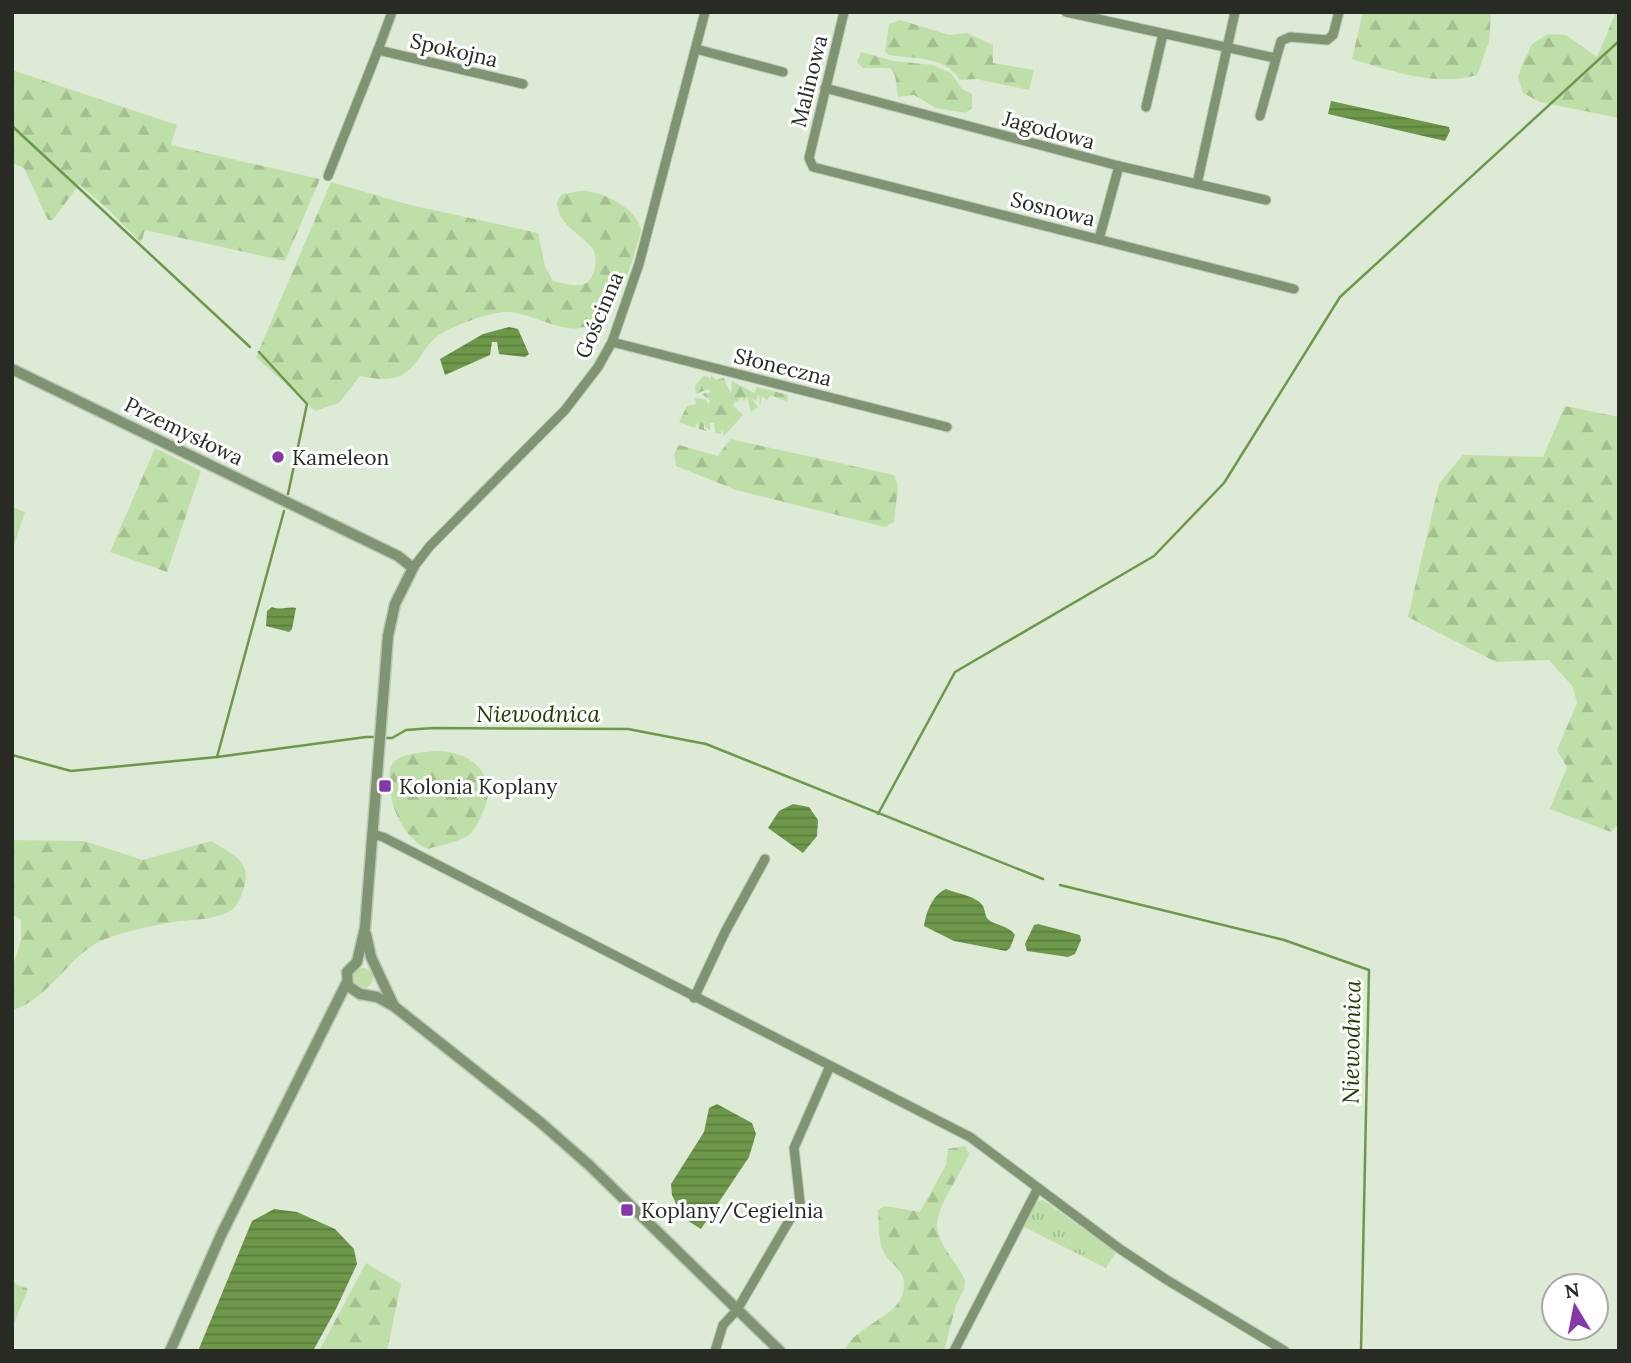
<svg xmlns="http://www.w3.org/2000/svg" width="1631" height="1363" font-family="Lora,serif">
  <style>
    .green { fill: #bfdfa8 }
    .forest { fill: url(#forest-firs) }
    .park { fill: url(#park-tufts); fill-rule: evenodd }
    .water { fill: url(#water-rules) }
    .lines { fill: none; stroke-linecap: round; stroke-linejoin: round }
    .stream { stroke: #6d984a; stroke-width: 2.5 }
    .minor-casing { stroke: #bcc8b5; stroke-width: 11 }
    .tertiary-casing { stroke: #bcc8b5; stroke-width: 13 }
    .minor { stroke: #809372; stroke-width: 9 }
    .tertiary { stroke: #809372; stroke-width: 10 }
    .poi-dot { fill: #8438a9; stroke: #fff; stroke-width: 2.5 }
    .labels { text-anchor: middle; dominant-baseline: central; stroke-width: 6; stroke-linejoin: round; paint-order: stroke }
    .street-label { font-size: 21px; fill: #272b23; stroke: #fff }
    .poi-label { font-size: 21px; fill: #272b23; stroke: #fff; text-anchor: start }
    .water-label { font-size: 23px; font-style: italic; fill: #223d03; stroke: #fff }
  </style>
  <defs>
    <pattern id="forest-firs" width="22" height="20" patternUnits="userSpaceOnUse" patternTransform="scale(1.75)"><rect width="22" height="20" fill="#bfdfa8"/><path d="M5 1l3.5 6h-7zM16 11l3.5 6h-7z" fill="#a4c090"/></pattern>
    <pattern id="park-tufts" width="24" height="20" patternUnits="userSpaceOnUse" patternTransform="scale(1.75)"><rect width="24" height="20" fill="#bfdfa8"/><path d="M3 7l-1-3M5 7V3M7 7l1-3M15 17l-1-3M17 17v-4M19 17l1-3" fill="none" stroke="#a4c090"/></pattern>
    <pattern id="water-rules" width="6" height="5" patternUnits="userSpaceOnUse" patternTransform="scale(1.75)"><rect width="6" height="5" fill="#6d984a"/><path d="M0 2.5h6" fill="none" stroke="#5a7c3d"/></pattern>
  </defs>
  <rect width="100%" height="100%" fill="#ddead5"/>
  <g class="green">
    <circle cx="363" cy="978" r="10"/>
    <path d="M1075 1228 1108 1250 1100 1263 1067 1241Z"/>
  </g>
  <g class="forest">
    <path d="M1363 12H1491L1489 42 1477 75C1435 87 1392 71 1352 59Z"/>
    <path d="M1616 12H1619V118L1540 102 1523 93 1518 77 1524 60 1532 44 1548 34 1566 35 1597 57Z"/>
    <path d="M900 20 949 35 967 33 993 45V63L1034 70 1029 90 976 79 960 80C945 56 915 59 889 55L885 51 889 24Z"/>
    <path d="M861 52 894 61 933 65 951 73 962 89 972 94V108L965 113 960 112 936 108 914 95 898 97 895 75 890 68H863L857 62Z"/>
    <path d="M12 70 177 125 171 145 320 179 285 261 145 230 141 243 110 211 79 184 53 220H48L24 168 12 163Z"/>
    <path d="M331 182 406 204 538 233 545 266 553 281C573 286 592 292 595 265 596 260 596 254 593 249 580 232 559 227 557 203L561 195C569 193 576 191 584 191 604 192 638 209 641 230 633 259 621 309 593 324 565 339 533 311 504 312 487 313 446 328 434 339 423 349 416 368 402 375 389 382 374 378 360 376L339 403 315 411 256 357Z"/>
    <path d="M711 375 716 380 724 378 731 394 732 381 754 393 757 387 788 395 787 402 771 395 767 400 762 396 760 405 759 394 756 401 751 398 758 407 751 412 747 396 744 402 742 396 737 403 736 400 733 405 743 415 724 436 722 429 721 434 715 433 714 423H710V430L705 427 704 420V429L708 431 699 429 698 422 695 428 679 422 687 406 696 404 695 398 705 399 709 405 710 400 702 394 711 392 708 389 696 394 695 386 703 376 709 377V381Z"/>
    <path d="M1565 406 1619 417V823L1611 832 1550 809 1567 767 1557 750 1577 703 1573 687 1549 660 1496 662 1408 617 1439 484 1463 455 1543 457Z"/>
    <path d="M730 439 894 475 898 486 894 522 885 527 736 490 676 466 674 454 679 445 718 456Z"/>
    <path d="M155 448 201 471 167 572 110 552Z"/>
    <path d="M12 507 25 512 12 551Z"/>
    <path d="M434 751C471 750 500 775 483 812 479 820 476 829 469 835 459 842 441 845 428 849 405 839 391 810 390 786 390 779 388 770 392 764 400 753 422 753 434 751Z"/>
    <path d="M12 840 84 841 143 860 211 841C230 853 253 861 244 887 242 894 239 902 235 907 221 921 191 919 173 922 151 926 126 931 105 939 68 954 50 1000 12 1010V969L21 940V920L12 914Z"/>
    <path d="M965 1146 969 1154C962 1174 931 1212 938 1233 943 1250 958 1264 965 1280L964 1289 956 1305 944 1351H845C856 1322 905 1318 904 1284 904 1269 891 1265 884 1253 878 1242 879 1223 878 1210L885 1206 920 1212 946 1165 948 1149Z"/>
    <path d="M366 1263 401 1284 387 1351H319Z"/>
    <path d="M12 1282 28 1289 12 1328Z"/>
  </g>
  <path class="park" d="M1043 1200 1116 1252 1106 1268 1024 1227 1036 1202ZM1075 1229 1108 1250 1100 1262 1067 1241Z"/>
  <g class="water">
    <path d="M1331 101 1449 127 1450 131 1445 141 1328 114Z"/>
    <path d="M509 327 518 329 529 354 525 357 499 354 497 342H492L490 355 445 375 440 359 483 334Z"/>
    <path d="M272 607C281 611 287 606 296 608L292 629 289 632 266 626 267 611Z"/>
    <path d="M793 804 809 807 818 820 817 836 803 853 768 828 779 811Z"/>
    <path d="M946 889C955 893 977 896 983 906 986 912 984 916 990 921 999 926 1009 926 1015 935L1010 948 1006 951 954 941 924 926C926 913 932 895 946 889Z"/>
    <path d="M1038 924 1080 935 1081 940 1075 954 1068 957 1027 951 1025 944 1034 925Z"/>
    <path d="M717 1104 752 1123 756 1134 749 1157 701 1229 682 1217 672 1195 671 1184 704 1132 709 1108Z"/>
    <path d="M274 1209 297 1212 335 1229 354 1249 357 1264 336 1309 313 1351H198L252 1221Z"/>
  </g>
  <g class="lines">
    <g class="stream">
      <path d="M12 126 250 347"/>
      <path d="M259 352 307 404 288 494"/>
      <path d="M383 738H392L406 730 433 728 628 729 706 744 1043 879"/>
      <path d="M12 755 71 771 217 757 366 737H377"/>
      <path d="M217 757 284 511"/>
      <path d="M878 814 955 672 1154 556 1224 483 1340 297 1619 41"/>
      <path d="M1060 885 1284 940 1369 970 1361 1351"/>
    </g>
    <g class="minor-casing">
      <g id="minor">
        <path d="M392 12 378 50 523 84"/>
        <path d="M844 12 809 158 813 167 1294 289"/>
        <path d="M1066 12 1275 58"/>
        <path d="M696 49 783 72"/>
        <path d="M825 88 1119 166 1266 200"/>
        <path d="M1146 107 1163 34"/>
        <path d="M1260 116 1281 41 1290 37 1327 40 1333 35 1339 12"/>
        <path d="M328 176 378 50"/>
        <path d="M1197 184 1235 12"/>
        <path d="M1099 239 1119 166"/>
        <path d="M612 342 947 427"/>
        <path d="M413 568 430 546 565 410 598 367 612 342 639 264 705 12"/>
        <path d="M372 834 383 837 970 1137 1120 1249 1167 1280 1285 1351"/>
        <path d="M694 998 725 932 765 859"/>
        <path d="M715 1351 723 1325 737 1310 800 1202 794 1148 830 1066"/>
        <path d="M954 1351 1038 1188"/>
      </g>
    </g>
    <g class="tertiary-casing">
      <g id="tertiary">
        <path d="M12 369 398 556 413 568 395 604 388 636 365 928 357 962 347 972 348 986 360 994 377 997 395 1007 540 1122 589 1165 780 1351"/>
        <path d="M366 934 371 957 394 1006"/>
        <path d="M170 1351 221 1235 347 982"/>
      </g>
    </g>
    <use href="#minor" class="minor"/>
    <use href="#tertiary" class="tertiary"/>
  </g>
  <g class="poi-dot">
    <circle cx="278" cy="457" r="7"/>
    <rect x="378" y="779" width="14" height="14" rx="3.5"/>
    <rect x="620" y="1203" width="14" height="14" rx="3.5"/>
  </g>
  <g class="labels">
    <g class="street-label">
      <text transform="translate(454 50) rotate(13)">Spokojna</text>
      <text transform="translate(809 81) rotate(-76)">Malinowa</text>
      <text transform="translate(1049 130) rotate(15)">Jagodowa</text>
      <text transform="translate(1053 209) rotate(14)">Sosnowa</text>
      <text transform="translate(599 315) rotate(-67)">Gościnna</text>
      <text transform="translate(783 367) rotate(14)">Słoneczna</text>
      <text transform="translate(184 431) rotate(26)">Przemysłowa</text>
    </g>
    <g class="poi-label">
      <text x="292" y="457">Kameleon</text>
      <text x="399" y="786">Kolonia Koplany</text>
      <text x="641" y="1210">Koplany/Cegielnia</text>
    </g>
    <g class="water-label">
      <text x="538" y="713">Niewodnica</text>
      <text transform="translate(1351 1042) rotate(-89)">Niewodnica</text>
    </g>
  </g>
  <rect width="1631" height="1363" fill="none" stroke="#272b23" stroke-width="28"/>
  <g transform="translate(1575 1307) rotate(350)"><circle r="33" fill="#ffffff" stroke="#a9aaa7" stroke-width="2"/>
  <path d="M0-5L12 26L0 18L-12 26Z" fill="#8438a9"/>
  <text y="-10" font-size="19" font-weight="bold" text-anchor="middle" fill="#272b23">N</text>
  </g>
</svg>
